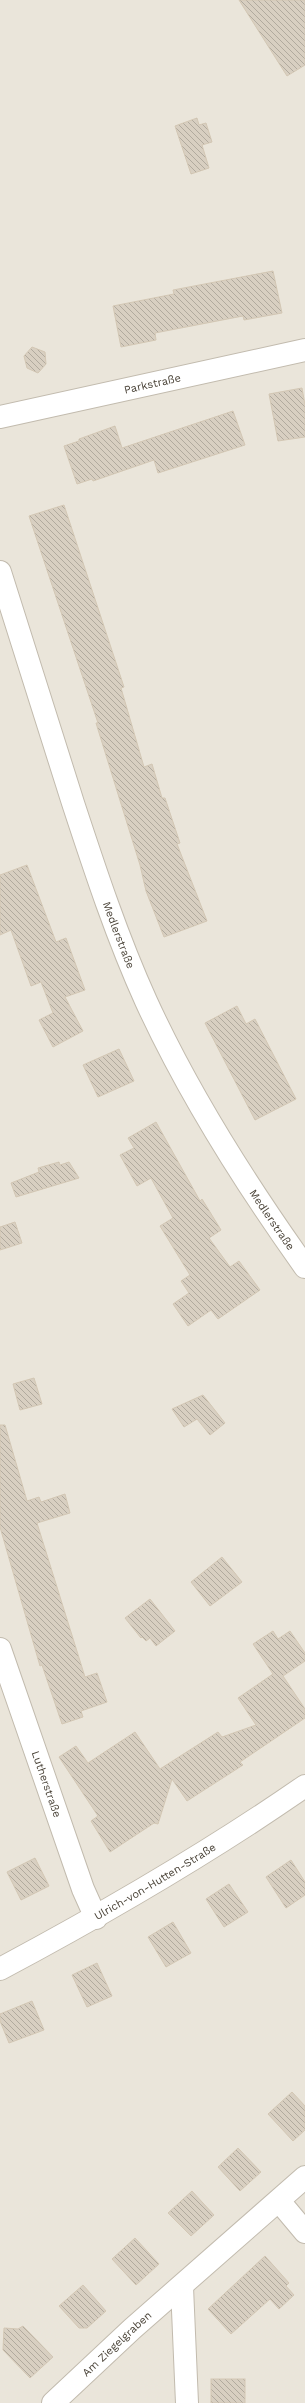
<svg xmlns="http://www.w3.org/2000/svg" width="305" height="2403" font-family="'Work Sans',sans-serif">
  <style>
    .residential { fill: #eae5da }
    .building { fill: url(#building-back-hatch); stroke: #d3c7b4 }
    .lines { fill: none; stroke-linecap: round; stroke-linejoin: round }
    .minor-casing { stroke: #c2bbae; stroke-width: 24 }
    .minor { stroke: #fff; stroke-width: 22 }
    .labels { text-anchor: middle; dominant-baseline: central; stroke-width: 3; stroke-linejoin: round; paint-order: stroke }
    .street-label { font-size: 11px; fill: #4b4439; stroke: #fff }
  </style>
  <defs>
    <pattern id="building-back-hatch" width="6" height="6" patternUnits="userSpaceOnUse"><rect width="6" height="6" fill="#d8cfc1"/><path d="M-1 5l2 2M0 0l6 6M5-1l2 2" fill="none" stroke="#b1aa9e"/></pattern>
  </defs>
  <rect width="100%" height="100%" fill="#f6f3ec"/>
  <rect class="residential" x="0" y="0" width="305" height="2403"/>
  <g class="building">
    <path d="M239 0H305V65L287 76Z"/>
    <path d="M197 118 199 125 206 123 212 142 202 145 209 168 191 174 175 126Z"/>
    <path d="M273 271 282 313 244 320 243 316 155 333 156 340 121 347 113 306 174 294 173 290Z"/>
    <path d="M32 347 45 352 46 364 38 373 27 368 24 356Z"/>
    <path d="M302 388 305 405V437L278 441 269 394Z"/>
    <path d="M233 411 245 445 158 473 154 460 93 481 92 479 77 484 64 446 79 441V439L115 426 122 448Z"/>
    <path d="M64 505 124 687 121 688 144 767 152 764 162 798H165L180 843 177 844 207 921 164 937 146 891 140 865 96 723H98L29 516Z"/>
    <path d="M27 865 56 942 66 938 85 990 65 997 83 1031 53 1047 39 1020 53 1013 41 982 31 986 11 930 0 935V875Z"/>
    <path d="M237 1006 246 1024 255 1019 296 1099 255 1120 205 1023Z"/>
    <path d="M119 1049 134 1081 98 1097 83 1065Z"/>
    <path d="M156 1122 200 1201 202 1199 221 1230 209 1238 230 1267 239 1261 260 1290 218 1319 211 1310 188 1326 173 1304 189 1293 181 1281 190 1275 160 1226 173 1218 151 1178 137 1186 120 1155 134 1148 128 1138Z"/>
    <path d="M59 1162 60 1165 69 1162 79 1178 16 1197 11 1183 39 1172 38 1168Z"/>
    <path d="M15 1222 22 1243 0 1250V1227Z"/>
    <path d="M34 1378 42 1404 20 1410 13 1384Z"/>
    <path d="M203 1395 225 1423 210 1435 197 1419 184 1427 172 1409Z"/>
    <path d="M0 1425H5L27 1501 39 1497 41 1502 65 1494 70 1513 37 1523 85 1677 97 1673 107 1702 81 1711 83 1717 62 1724 42 1665 40 1666 0 1527Z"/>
    <path d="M222 1557 242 1582 210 1606 191 1582Z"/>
    <path d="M150 1599 175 1631 156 1646 150 1638 146 1641 142 1637 141 1638 125 1618Z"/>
    <path d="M273 1631 278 1639 290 1631 305 1653V1661L283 1676 305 1709V1718L240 1762 243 1765 187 1801 172 1779 158 1824 154 1823 110 1852 91 1821 98 1816 59 1757 76 1746 88 1763 135 1732 160 1769 218 1732 222 1737 256 1725 238 1698 273 1674 253 1644Z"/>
    <path d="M35 1858 49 1886 21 1900 7 1872Z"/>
    <path d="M291 1860 305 1882V1895L286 1908 266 1877Z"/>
    <path d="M229 1884 248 1912 224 1927 206 1899Z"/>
    <path d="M173 1922 191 1953 166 1967 148 1937Z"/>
    <path d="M97 1963 112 1996 87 2007 72 1975Z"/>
    <path d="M32 2001 44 2030 9 2043 0 2021V2014Z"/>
    <path d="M292 2092 305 2106V2130L293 2141 268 2114Z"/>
    <path d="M238 2148 261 2172 240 2191 218 2167Z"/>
    <path d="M192 2191 214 2215 191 2236 168 2213Z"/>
    <path d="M135 2238 159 2264 136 2285 112 2259Z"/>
    <path d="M265 2256 289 2283 286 2286 294 2295 279 2309 270 2299 231 2334 208 2309Z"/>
    <path d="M83 2285 106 2311 87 2328H79L59 2306Z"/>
    <path d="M23 2326 53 2357 30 2378 3 2350 4 2328 18 2329Z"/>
    <rect x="211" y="2379" width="34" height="24"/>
  </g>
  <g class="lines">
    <g class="minor-casing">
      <g id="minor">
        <path id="s1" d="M0 417 305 350"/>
        <path id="s2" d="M0 572C24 649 48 726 73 803 95 870 117 937 146 1001 189 1095 245 1183 305 1267"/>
        <path id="s3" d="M0 1649 83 1889 96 1918"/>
        <path id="s4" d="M0 1969C105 1913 207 1854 305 1786"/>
        <path d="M279 2201 305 2232"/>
        <path d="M182 2287 187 2403"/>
        <path id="s5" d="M53 2403 132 2329 305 2177"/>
      </g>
    </g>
    <use href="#minor" class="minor"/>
  </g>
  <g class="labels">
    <g class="street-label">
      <text stroke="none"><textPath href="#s1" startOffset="156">Parkstraße</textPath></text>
      <text stroke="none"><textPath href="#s2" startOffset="382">Medlerstraße</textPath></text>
      <text stroke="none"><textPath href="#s2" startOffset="706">Medlerstraße</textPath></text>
      <text stroke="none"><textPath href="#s3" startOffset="143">Lutherstraße</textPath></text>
      <text stroke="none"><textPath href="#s4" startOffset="178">Ulrich-von-Hutten-Straße</textPath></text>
      <text stroke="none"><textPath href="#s5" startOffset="87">Am Ziegelgraben</textPath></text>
    </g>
  </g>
</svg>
